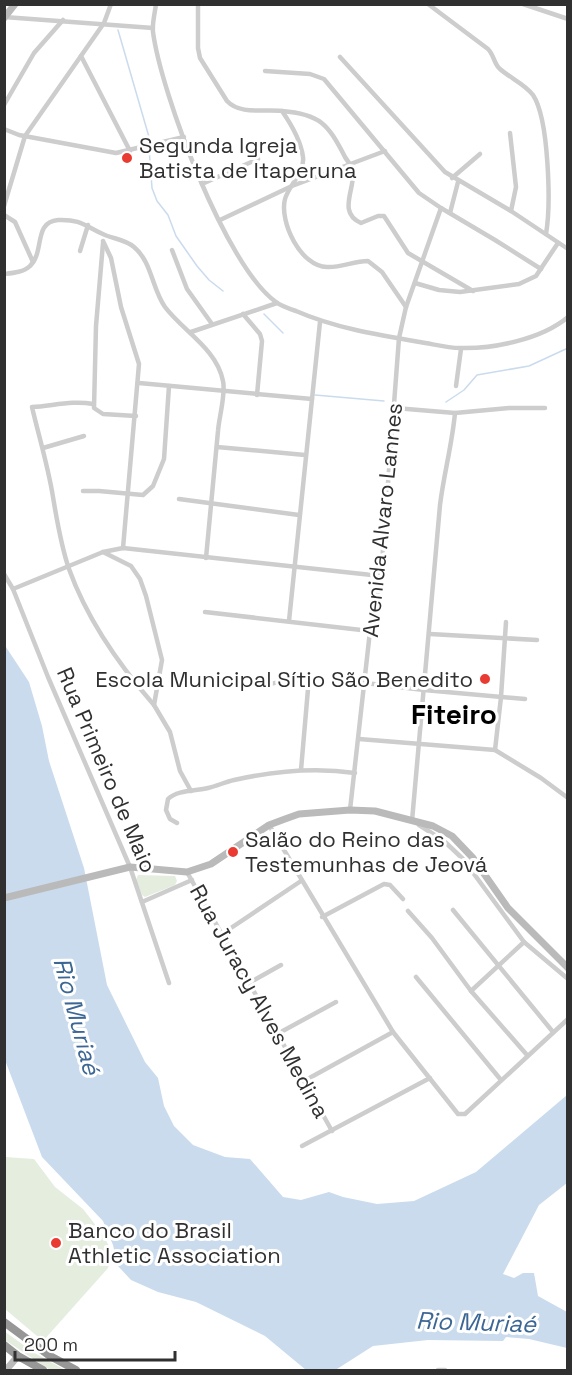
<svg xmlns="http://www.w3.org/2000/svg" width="572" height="1375" font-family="'Space Grotesk',sans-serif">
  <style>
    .green { fill: #e4edde }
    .water { fill: #cadbed }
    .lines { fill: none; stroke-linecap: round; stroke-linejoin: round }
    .stream { stroke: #cadbed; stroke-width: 1.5 }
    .street { stroke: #cdcdcd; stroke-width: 4.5 }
    .secondary { stroke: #bababa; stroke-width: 7 }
    .highway { stroke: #979797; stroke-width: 8 }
    .poi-dot { fill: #e93b31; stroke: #fff; stroke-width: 2 }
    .labels { text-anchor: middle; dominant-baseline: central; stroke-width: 6; stroke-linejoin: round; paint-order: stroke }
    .poi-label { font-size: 22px; fill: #303030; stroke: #fff; text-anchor: start }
    .street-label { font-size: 22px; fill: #303030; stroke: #fff }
    .water-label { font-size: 24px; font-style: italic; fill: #3c6795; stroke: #fff }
    .district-label { font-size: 28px; font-weight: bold; fill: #000; stroke: #fff }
  </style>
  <rect width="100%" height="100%" fill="#fff"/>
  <g class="green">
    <path d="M138 875 175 876 177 881 175 885 145 897 142 895 136 880Z"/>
    <path d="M5 1157 34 1159 55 1187 83 1209 101 1232 113 1253 108 1268 43 1341 5 1309Z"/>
    <path d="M4 1331 33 1352 65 1370H50L5 1340Z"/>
  </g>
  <path class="water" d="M4 644 29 682 42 726 49 761 84 868 107 985 145 1062 158 1078 164 1106 174 1126 193 1145 225 1157 250 1159 283 1197 301 1200 329 1192 343 1197 377 1204 414 1201 476 1172 567 1095V1183L539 1205 503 1274 514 1278 523 1273H534L538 1296 567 1312V1348L529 1339 506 1337 503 1341 428 1340 373 1346 337 1369 306 1370 265 1336 196 1302 158 1292 131 1280 118 1266 113 1245 103 1221 42 1157 5 1060Z"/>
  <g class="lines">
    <g class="stream">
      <path d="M118 30 149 137"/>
      <path d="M149 148 152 188 157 201 168 215 176 236 197 266 209 280 223 291"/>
      <path d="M264 314 283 333"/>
      <path d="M315 395 384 401"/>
      <path d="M446 402 464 390 477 375 529 366 568 348"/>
    </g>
    <g class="street">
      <path d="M156 4C155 13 152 23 153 32 161 93 226 267 276 302 281 306 290 309 296 311 335 328 378 335 420 342 433 344 447 348 460 348 494 349 542 339 568 317"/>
      <path d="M198 4V48L200 58 227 101C240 115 264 109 282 111 291 124 301 141 303 157 305 172 289 185 285 199 279 222 301 267 327 267 340 268 354 261 368 261L382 272 406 307"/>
      <path d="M428 4 488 49C494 55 494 64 500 69 510 78 525 84 533 95 549 119 551 205 546 234"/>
      <path d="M523 4 568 19"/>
      <path d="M4 17 153 28"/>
      <path d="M81 56 130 151"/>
      <path d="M340 57 445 172 511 211 568 249"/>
      <path d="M265 71 310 74 324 79 419 193 441 208 495 240 541 269"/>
      <path d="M4 105 34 53 63 20"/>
      <path d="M282 111C320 114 328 124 345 157 348 162 353 167 353 173 354 191 338 213 361 223L378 216H384L408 253 473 291"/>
      <path d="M4 129 19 135 116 153 184 137"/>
      <path d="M510 133 516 187 511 211"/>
      <path d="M452 178 480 154"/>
      <path d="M202 184 258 159"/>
      <path d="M4 206 25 136 104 23 111 4"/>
      <path d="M450 213 458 182"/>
      <path d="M4 215 15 222 33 262"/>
      <path d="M220 220 292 186 385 151"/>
      <path d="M103 241 111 258 121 307 139 364 123 548"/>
      <path d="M103 243 96 326 94 408 103 414 136 416"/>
      <path d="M172 250 187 289 212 324"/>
      <path d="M80 251 88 225"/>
      <path d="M4 274C13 273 24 272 30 266 45 252 33 222 58 220 82 219 86 227 105 235 115 239 126 240 134 247 152 262 152 289 165 307 183 331 217 349 223 381 226 394 219 417 218 431 214 473 210 516 206 558"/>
      <path d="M415 283 439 290 460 292 519 284 536 276 558 243"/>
      <path d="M243 314 260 334 262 341 257 395"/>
      <path d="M191 332 277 303"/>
      <path d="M139 383 312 399"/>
      <path d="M456 386 461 349"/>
      <path d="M93 404C73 400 52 406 32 407 39 437 48 466 53 497 57 521 61 546 69 569 87 619 119 665 154 705"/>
      <path d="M395 408 455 413 509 408H545"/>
      <path d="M217 447 305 455"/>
      <path d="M43 448 84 436"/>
      <path d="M83 491H99L143 495 153 486 164 459 169 386"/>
      <path d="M179 499 299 515"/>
      <path d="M103 552 131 566 140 579 146 596 162 660 154 705 170 732 180 771 191 791"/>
      <path d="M4 574 13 589 48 677 130 867 169 983"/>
      <path d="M13 589 103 552 123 548 381 576"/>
      <path d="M205 612 370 631"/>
      <path d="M289 621 320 322"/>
      <path d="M430 634 537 640"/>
      <path d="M365 683 424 690 525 699"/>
      <path d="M259 687C273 683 297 676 308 689L301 770"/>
      <path d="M359 739 495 750 541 778 568 798"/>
      <path d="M495 750 501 697 506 622"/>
      <path d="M350 810 370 631 381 576 399 338 406 307 441 208"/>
      <path d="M412 821 440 505C444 473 452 445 455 413"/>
      <path d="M177 823 170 819 166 810 168 799C177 790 195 791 208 788 217 786 225 782 234 780 274 771 315 767 355 773"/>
      <path d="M269 825 393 1032 458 1114H465L568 1019"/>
      <path d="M419 825 444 841 463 859 524 942 568 979"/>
      <path d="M187 872 332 1131"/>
      <path d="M142 902 192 880"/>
      <path d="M453 910 553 1032"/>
      <path d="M408 911 432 938 471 991 527 1055"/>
      <path d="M322 917 384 884 390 885 403 899"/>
      <path d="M222 934 301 881"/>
      <path d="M416 977 501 1080"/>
      <path d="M249 983 281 965"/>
      <path d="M471 991 524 942"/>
      <path d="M279 1033 336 1002"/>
      <path d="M304 1081 393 1032"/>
      <path d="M302 1146 430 1078"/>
      <path d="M438 1370H445"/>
    </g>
    <g class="secondary">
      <path d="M4 18 15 4"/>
      <path d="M4 898 130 867 187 872 211 864 269 825 285 819 299 814 350 810 375 811 433 826 452 836 473 858 508 908 568 968"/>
      <path d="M6 1370 18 1356"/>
    </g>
    <g class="highway">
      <path d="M4 1322 50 1356 76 1370"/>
      <path d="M4 1345 18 1356 43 1370"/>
    </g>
  </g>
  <g class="poi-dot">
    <circle cx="127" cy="158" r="6"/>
    <circle cx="485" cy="679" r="6"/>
    <circle cx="233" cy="852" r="6"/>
    <circle cx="56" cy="1243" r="6"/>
  </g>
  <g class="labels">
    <g class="poi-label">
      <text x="139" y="145">Segunda Igreja<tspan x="139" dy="25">Batista de Itaperuna</tspan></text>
      <text x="473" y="679" text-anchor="end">Escola Municipal Sítio São Benedito</text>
      <text x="245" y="839">Salão do Reino das<tspan x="245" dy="25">Testemunhas de Jeová</tspan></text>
      <text x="68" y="1230">Banco do Brasil<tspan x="68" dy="25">Athletic Association</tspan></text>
    </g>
    <g class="street-label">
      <text transform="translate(382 520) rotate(-84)">Avenida Alvaro Lannes</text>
      <text transform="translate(107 770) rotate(67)">Rua Primeiro de Maio</text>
      <text transform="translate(260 1001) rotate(61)">Rua Juracy Alves Medina</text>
    </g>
    <g class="water-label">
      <text transform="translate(77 1016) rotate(75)">Rio Muriaé</text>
      <text transform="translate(476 1322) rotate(2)">Rio Muriaé</text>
    </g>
    <g class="district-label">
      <text x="454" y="714">Fiteiro</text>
    </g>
  </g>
  <rect width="572" height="1375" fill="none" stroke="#303030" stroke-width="12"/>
  <path d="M15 1351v9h160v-9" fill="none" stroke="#303030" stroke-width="3"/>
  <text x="24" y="1351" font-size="18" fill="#303030" stroke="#ffffff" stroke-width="4.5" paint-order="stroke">200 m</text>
</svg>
